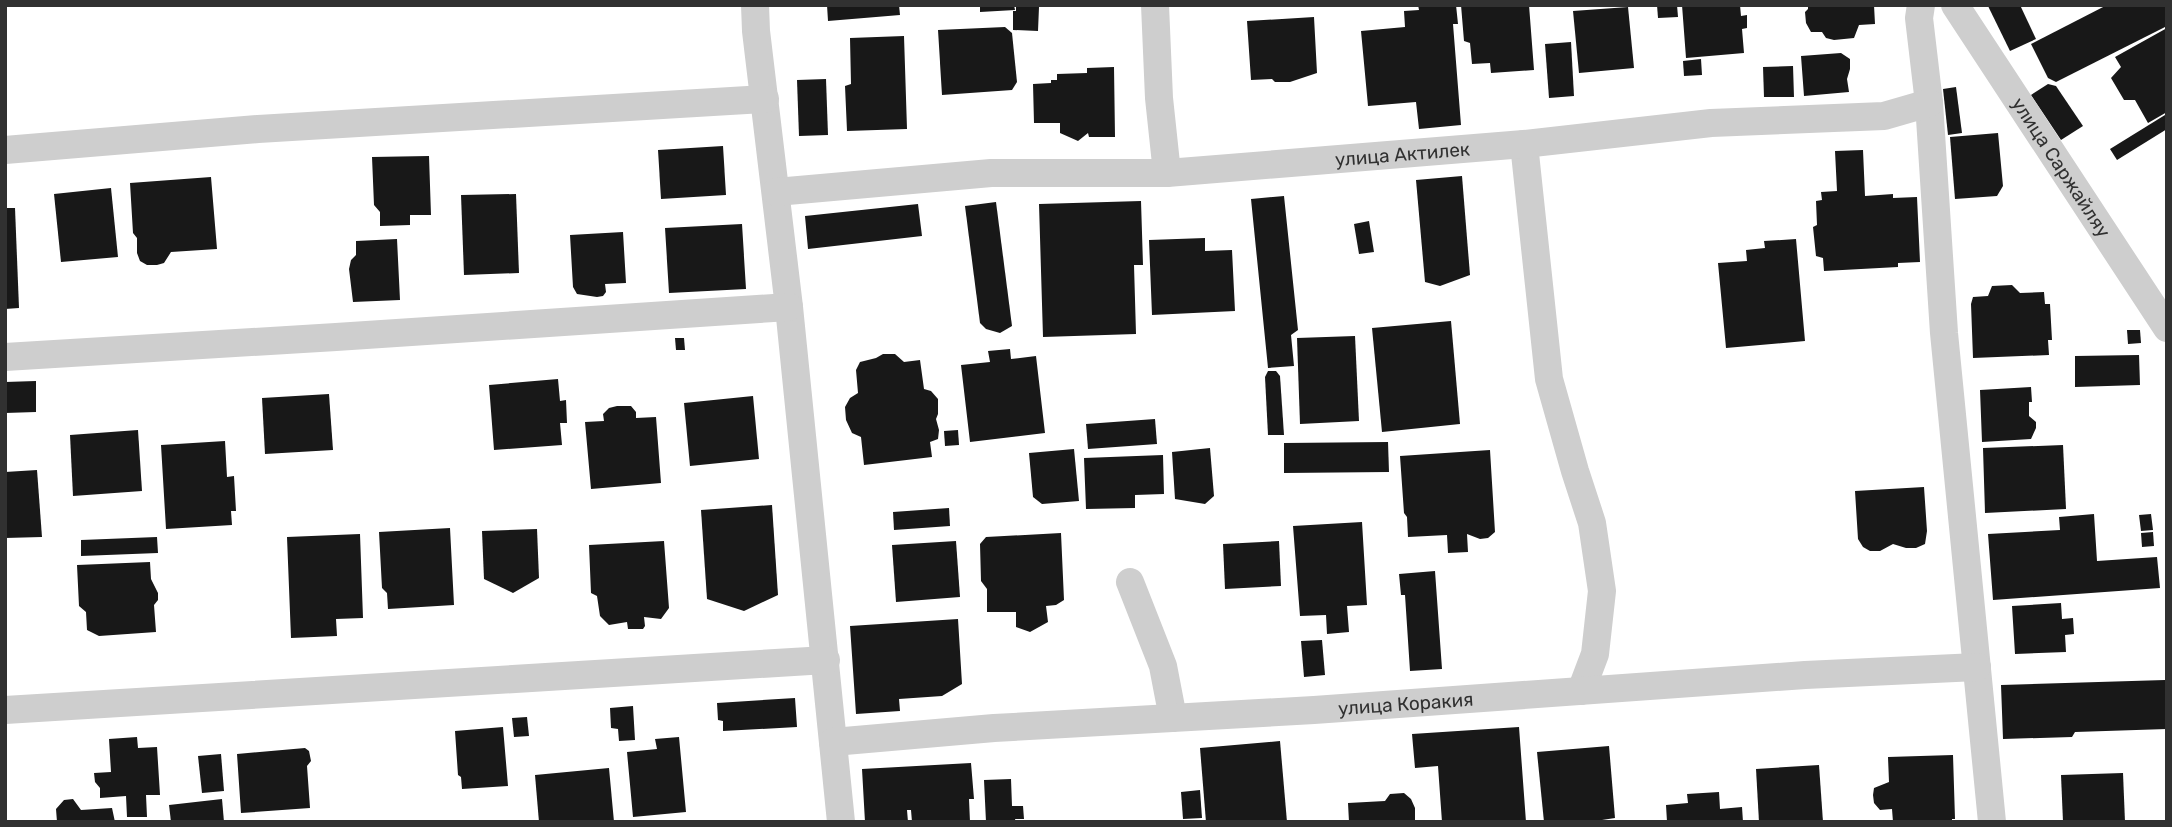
<svg xmlns="http://www.w3.org/2000/svg" width="2172" height="827" font-family="Rubik,sans-serif">
  <style>
    .building { fill: #181818 }
    .lines { fill: none; stroke-linecap: round; stroke-linejoin: round }
    .minor { stroke: #cecece; stroke-width: 28 }
    .labels { text-anchor: middle; dominant-baseline: central; stroke-width: 7; stroke-linejoin: round; paint-order: stroke }
    .street-label { font-size: 19px; fill: #313131; stroke: #fff }
  </style>
  <rect width="100%" height="100%" fill="#fff"/>
  <g class="building">
    <path d="M827 5H899L900 15 828 21Z"/>
    <path d="M980 5H1014L1015 10 980 12Z"/>
    <path d="M1418 5H1456L1458 24H1453L1461 125 1419 129 1416 102 1368 106 1361 31 1405 27 1404 11 1419 10Z"/>
    <path d="M1461 5H1529L1534 70 1491 73 1490 63 1472 64 1470 43 1464 41Z"/>
    <path d="M1657 5H1677L1678 17 1658 18Z"/>
    <path d="M1682 5H1740L1741 16 1747 15V28L1742 29 1744 53 1686 58Z"/>
    <path d="M1808 5H1874L1875 24 1859 25 1854 38 1834 40 1826 38 1822 32H1811L1806 23 1805 12 1808 9Z"/>
    <path d="M2020 5 2036 39 2010 51 1988 6Z"/>
    <path d="M2107 5H2166L2167 26 2056 82 2048 78 2031 44Z"/>
    <path d="M1016 7H1039L1038 31 1013 30V11H1016Z"/>
    <path d="M1628 7 1634 68 1579 73 1573 11Z"/>
    <path d="M1314 17 1317 73 1290 82H1275L1272 79 1251 80 1247 21Z"/>
    <path d="M1005 27 1012 33 1017 82 1012 90 942 95 938 30Z"/>
    <path d="M2167 28V112L2148 123 2135 100H2124L2111 78 2121 67 2115 57Z"/>
    <path d="M904 36 907 129 847 131 845 86 851 84 850 38Z"/>
    <path d="M1571 42 1574 96 1549 98 1545 44Z"/>
    <path d="M1841 53 1850 59V69L1847 79 1849 92 1804 96 1801 56Z"/>
    <path d="M1701 59 1702 75 1684 76 1683 61Z"/>
    <path d="M1793 66 1794 97H1764L1763 67Z"/>
    <path d="M1114 67 1115 137H1089L1088 133 1078 141 1060 133V123H1034L1033 84 1051 83V80H1057V74L1087 73V68Z"/>
    <path d="M826 79 828 135 799 136 797 80Z"/>
    <path d="M2048 84 2056 86 2083 126 2061 140 2031 95Z"/>
    <path d="M1956 87 1962 133 1948 135 1943 89Z"/>
    <path d="M2165 115 2167 118V129L2117 160 2110 149Z"/>
    <path d="M1998 133 2003 186 1997 196 1955 199 1950 137Z"/>
    <path d="M723 146 726 195 661 199 658 150Z"/>
    <path d="M1863 150 1865 196 1893 194V198L1917 197 1920 262 1898 263V267L1824 271 1823 258 1816 256 1813 227 1817 225 1816 201 1822 200 1821 192 1837 191 1835 151Z"/>
    <path d="M429 156 431 215H410V225L380 226V212L374 205 372 157Z"/>
    <path d="M1462 176 1470 275 1440 286 1425 282 1416 180Z"/>
    <path d="M211 177 217 249 171 252 164 263 157 265H147L140 261 137 253V238L133 233 130 183Z"/>
    <path d="M111 188 118 257 61 262 54 194Z"/>
    <path d="M516 194 519 273 464 275 461 195Z"/>
    <path d="M1284 196 1298 330 1291 335 1294 366 1268 368 1251 199Z"/>
    <path d="M1141 201 1143 265H1134L1136 334 1043 337 1039 204Z"/>
    <path d="M996 202 1012 326 1000 333 986 329 980 323 965 206Z"/>
    <path d="M918 204 922 236 808 249 805 216Z"/>
    <path d="M5 208H15L19 308 5 309Z"/>
    <path d="M1369 221 1374 252 1359 254 1354 224Z"/>
    <path d="M742 224 746 289 669 293 665 228Z"/>
    <path d="M623 232 626 283 605 284 606 292 603 296 597 297 577 294 573 287 570 235Z"/>
    <path d="M1205 238V251L1232 250 1235 311 1152 315 1149 240Z"/>
    <path d="M397 239 400 300 353 302 349 269 351 260 356 255V241Z"/>
    <path d="M1796 239 1805 341 1726 348 1718 263 1747 261 1746 250 1765 248 1764 241Z"/>
    <path d="M2012 285 2020 293 2044 292 2045 304H2050L2052 340H2048L2049 355 1973 358 1971 304 1973 297 1988 296 1992 286Z"/>
    <path d="M1451 321 1460 424 1382 432 1372 328Z"/>
    <path d="M2127 330H2140L2141 343 2128 344Z"/>
    <path d="M1355 336 1359 421 1300 424 1297 338Z"/>
    <path d="M675 338H684L685 350H676Z"/>
    <path d="M1010 349 1011 359 1036 356 1045 433 970 442 961 365 990 362 988 351Z"/>
    <path d="M883 354H895L904 362 920 360 924 389 931 391 938 399V414L936 419 939 430 938 439 930 442 932 457 864 465 861 437 852 433 846 420 845 407 850 398 858 393 856 370 860 362 876 358Z"/>
    <path d="M2139 355 2140 385 2075 387V356Z"/>
    <path d="M1268 371H1276L1280 376 1284 435H1268L1265 377Z"/>
    <path d="M558 379 560 401 566 400 567 423H560L562 445 494 450 489 385Z"/>
    <path d="M36 381V412L5 413V382Z"/>
    <path d="M2031 387 2032 402H2029V416L2036 422V428L2031 439 1982 442 1980 390Z"/>
    <path d="M329 394 333 450 265 454 262 398Z"/>
    <path d="M753 396 759 459 690 466 684 403Z"/>
    <path d="M617 406H631L636 412V418L656 417 661 483 591 489 585 422 604 421 603 414 609 408Z"/>
    <path d="M1155 419 1157 444 1088 449 1086 424Z"/>
    <path d="M138 430 142 491 73 496 70 435Z"/>
    <path d="M958 430 959 445 945 446 944 431Z"/>
    <path d="M225 441 227 477 234 476 236 511H231L232 525 166 529 161 445Z"/>
    <path d="M1388 442 1389 472 1284 473V443Z"/>
    <path d="M2063 445 2066 509 1985 513 1983 448Z"/>
    <path d="M1210 448 1214 496 1205 504 1175 499 1172 452Z"/>
    <path d="M1074 449 1079 501 1042 504 1033 497 1029 453Z"/>
    <path d="M1490 450 1495 532 1488 538 1480 539 1467 534 1468 552 1448 553 1447 535 1408 537 1407 517 1404 513 1400 456Z"/>
    <path d="M1163 455 1164 494 1135 495V508L1086 509 1084 458Z"/>
    <path d="M37 470 42 537 5 538V472Z"/>
    <path d="M1924 487 1927 531 1925 544 1916 548H1906L1893 544 1880 551H1870L1863 547 1858 539 1855 491Z"/>
    <path d="M772 505 778 595 744 611 707 599 701 510Z"/>
    <path d="M949 508 950 526 894 530 893 512Z"/>
    <path d="M2094 514 2097 561 2157 557 2160 588 1993 600 1988 534 2060 530 2059 517Z"/>
    <path d="M2151 514 2153 530 2141 531 2139 515Z"/>
    <path d="M1362 522 1367 605 1347 606 1349 632 1327 634 1326 615 1300 616 1293 526Z"/>
    <path d="M450 528 454 605 388 609 387 593 382 588 379 532Z"/>
    <path d="M537 529 539 578 513 593 484 579 482 531Z"/>
    <path d="M2153 532 2154 546 2142 547 2141 533Z"/>
    <path d="M1061 533 1064 600 1056 605 1046 606 1048 622 1030 632 1016 627V612H987V589L981 581 980 544 986 537Z"/>
    <path d="M360 534 363 618 336 619 337 636 291 638 287 537Z"/>
    <path d="M157 537 158 553 81 556V540Z"/>
    <path d="M664 541 669 608 661 619 644 617 645 626 643 629H628L627 622 609 625 600 616 597 596 591 593 589 545Z"/>
    <path d="M956 541 960 597 896 602 892 545Z"/>
    <path d="M1279 541 1281 586 1225 589 1223 544Z"/>
    <path d="M150 562 151 579 158 593V600L154 605 156 632 99 636 87 630 86 612 79 606 77 565Z"/>
    <path d="M1435 571 1442 669 1410 671 1405 595H1401L1399 574Z"/>
    <path d="M2061 603 2062 619 2073 618 2074 634 2065 635 2066 652 2015 654 2012 606Z"/>
    <path d="M958 619 962 684 942 696 899 699 900 711 856 714 850 626Z"/>
    <path d="M1322 640 1325 675 1304 677 1301 641Z"/>
    <path d="M2165 680 2167 729 2075 732 2072 737 2003 739 2001 685Z"/>
    <path d="M795 698 797 727 723 731V721L718 720 717 703Z"/>
    <path d="M633 706 635 740 619 741 618 729 611 728 610 708Z"/>
    <path d="M527 717 529 736 514 737 512 718Z"/>
    <path d="M503 727 508 786 462 789 461 777 458 775 455 731Z"/>
    <path d="M1519 727 1526 822H1442L1438 766 1415 768 1412 734Z"/>
    <path d="M137 737 138 748 157 747 160 795H146L147 817H127L126 796 100 798V788L95 782 94 773 111 772 109 739Z"/>
    <path d="M679 737 686 812 633 817 627 752 657 749 655 739Z"/>
    <path d="M1280 741 1287 822H1206L1200 748Z"/>
    <path d="M1609 746 1615 818 1589 822H1544L1537 752Z"/>
    <path d="M305 748 309 751 311 761 307 766 310 808 241 813 237 754Z"/>
    <path d="M221 754 224 791 202 793 198 756Z"/>
    <path d="M1953 755 1955 819H1952V822H1893L1892 809 1880 810 1874 803 1873 795 1874 788 1889 782 1888 757Z"/>
    <path d="M971 763 974 799H969L970 822H912L911 810H907L908 822H865L862 769Z"/>
    <path d="M1819 765 1823 822H1759L1756 769Z"/>
    <path d="M609 768 614 822H539L535 775Z"/>
    <path d="M2123 773 2125 822H2063L2061 775Z"/>
    <path d="M1011 779 1012 806H1023L1024 819H1015L1016 822H986L984 780Z"/>
    <path d="M1200 790 1202 818 1183 819 1181 792Z"/>
    <path d="M1719 792 1720 809 1742 807 1743 822H1667L1666 805 1688 803 1687 794Z"/>
    <path d="M1404 793 1411 799 1415 808V822H1349L1348 803 1385 801 1390 794Z"/>
    <path d="M73 799 81 810 112 808 115 822H57L56 809 64 800Z"/>
    <path d="M222 799 224 822H171L169 805Z"/>
  </g>
  <g class="lines">
    <g class="minor">
      <path d="M755 5 756 31 789 307 841 822"/>
      <path d="M1155 5 1159 98 1167 173"/>
      <path d="M1921 5 1919 18 1929 103 1944 333 1992 822"/>
      <path id="s1" d="M1955 5 2167 328"/>
      <path d="M1524 144 1549 379 1575 471 1592 523 1602 591 1595 654 1581 691"/>
      <path d="M5 150 258 129 765 99"/>
      <path id="s2" d="M776 192 991 173H1167L1524 144 1711 123 1884 116 1929 103"/>
      <path d="M5 357 336 337 789 307"/>
      <path d="M1130 582 1163 666 1173 718"/>
      <path d="M5 710 826 660"/>
      <path id="s3" d="M833 742 994 728 1314 710 1805 675 1977 667"/>
    </g>
  </g>
  <g class="labels">
    <g class="street-label">
      <text stroke="none"><textPath href="#s2" startOffset="628">улица Актилек</textPath></text>
      <text stroke="none"><textPath href="#s1" startOffset="194">улица Саржайляу</textPath></text>
      <text stroke="none"><textPath href="#s3" startOffset="574">улица Коракия</textPath></text>
    </g>
  </g>
  <rect width="2172" height="827" fill="none" stroke="#313131" stroke-width="14"/>
</svg>
